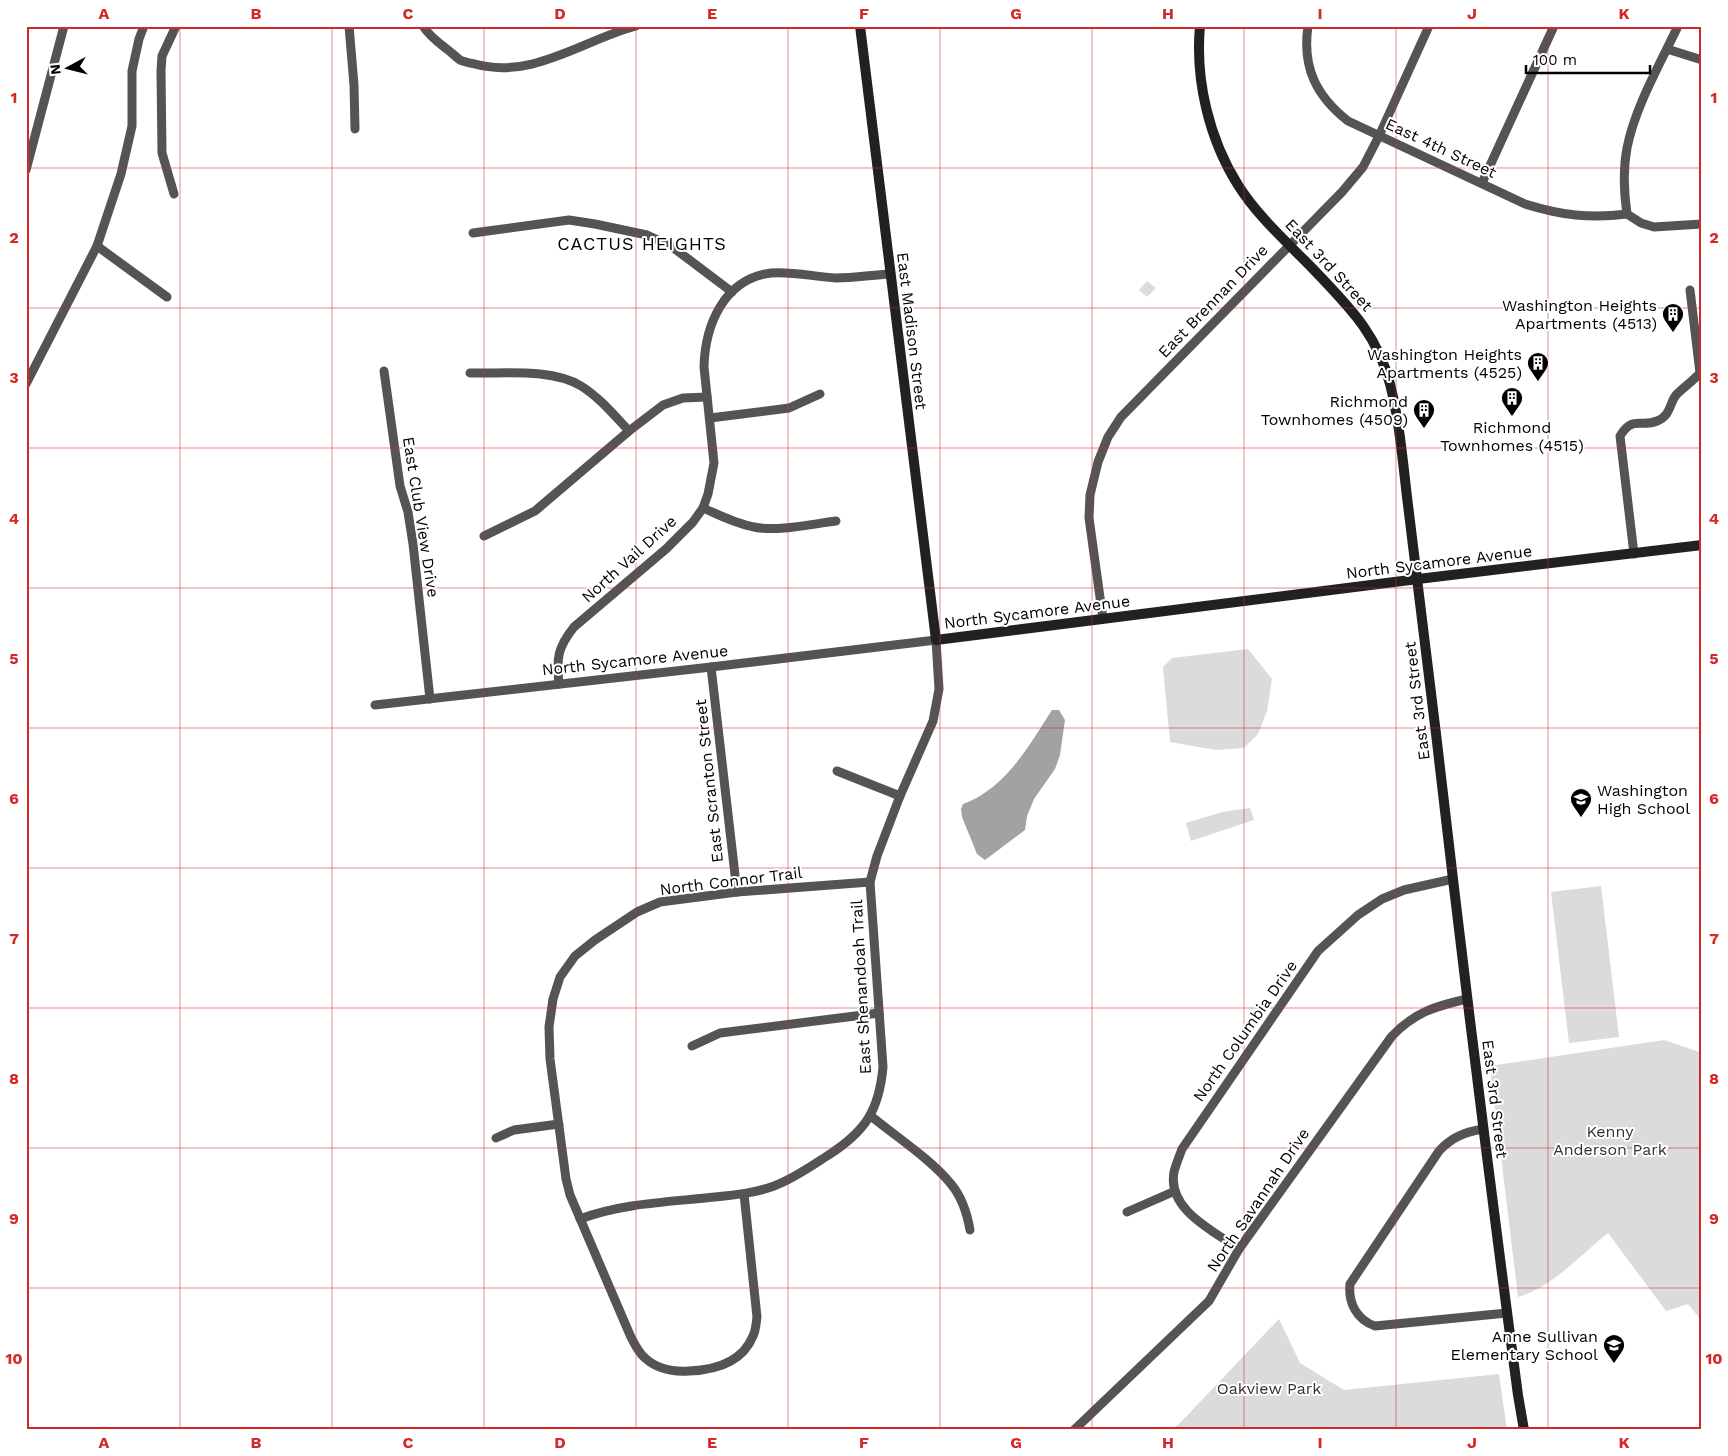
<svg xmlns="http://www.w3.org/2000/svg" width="1728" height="1456" font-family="'Work Sans',sans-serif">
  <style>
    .green { fill: #dbdbdb }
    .water { fill: #a2a2a2 }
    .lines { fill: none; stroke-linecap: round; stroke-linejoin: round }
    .street { stroke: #545454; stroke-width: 9 }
    .secondary { stroke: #212121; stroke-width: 10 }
    .grid { fill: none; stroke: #d62828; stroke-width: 1; stroke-opacity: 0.55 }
    .labels { text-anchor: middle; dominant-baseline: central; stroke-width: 4; stroke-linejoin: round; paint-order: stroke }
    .street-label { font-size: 16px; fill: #000; stroke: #fff }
    .poi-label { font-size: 16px; fill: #000; stroke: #fff; text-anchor: end }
    .park-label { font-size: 16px; fill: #323232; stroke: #fff }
    .neighbourhood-label { font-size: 18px; letter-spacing: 1px; fill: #000; stroke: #fff }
    .neatline { fill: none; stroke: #d62828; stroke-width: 2 }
    .grid-label { font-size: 16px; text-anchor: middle; font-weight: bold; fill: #d62828 }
  </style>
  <rect width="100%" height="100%" fill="#fff"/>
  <g class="green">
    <path d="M1147 281 1156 288 1147 297 1139 290Z"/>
    <path d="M1248 649 1272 679 1267 711 1258 734 1244 748 1216 750 1170 742 1163 667 1172 658Z"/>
    <path d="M1250 808 1254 820 1191 841 1186 823 1222 812Z"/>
    <path d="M1601 886 1619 1037 1569 1043 1551 892Z"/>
    <path d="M1664 1040 1702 1053V1321L1688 1304 1666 1311 1608 1233C1580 1255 1553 1287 1518 1297L1490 1066Z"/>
    <path d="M1279 1319 1300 1363 1344 1390 1499 1374 1507 1430H1171L1179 1424Z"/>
  </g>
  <path class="water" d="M1052 710H1059L1065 720 1060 755 1055 769 1034 799 1027 816 1025 830 985 860 977 854 962 817 961 809 963 804C1005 789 1029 746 1052 710Z"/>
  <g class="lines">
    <g class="street">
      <path d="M349 26 354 85 355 129"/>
      <path d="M423 26C429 36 439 43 448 50 452 53 456 57 460 60 464 62 470 63 475 64 532 80 583 40 636 26"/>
      <path d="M1308 26C1302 67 1316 96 1348 121L1525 204C1561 215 1590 219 1627 214"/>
      <path d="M1667 49 1702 60"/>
      <path d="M26 170 64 26"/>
      <path d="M1482 183 1554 26"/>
      <path d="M174 194 162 153 161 71 162 56 176 26"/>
      <path d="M1627 214C1624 193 1623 169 1627 148 1635 107 1660 64 1678 26"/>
      <path d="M1627 214 1641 223 1654 227 1702 224"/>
      <path d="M473 233 569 220 595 224 647 235 671 246 732 292"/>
      <path d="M97 246 167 297"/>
      <path d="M384 371 400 486 408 512 413 544 430 699"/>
      <path d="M470 373C504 374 551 368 581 386 599 397 614 415 629 431"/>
      <path d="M26 384 97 246 121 174 132 126V71L139 39 144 26"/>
      <path d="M710 418 789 408 820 394"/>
      <path d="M703 508C719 515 736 524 754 527 778 532 811 524 836 521"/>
      <path d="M484 536 535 511 629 431 663 405 683 398 707 397"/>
      <path d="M1634 554 1620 436C1633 415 1640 428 1657 421 1672 415 1669 402 1677 394 1685 386 1693 381 1700 373L1690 290"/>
      <path d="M1103 619 1089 518 1090 495 1098 462 1108 437 1121 417 1342 192 1363 167 1379 136 1429 26"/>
      <path d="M711 667 737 892"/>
      <path d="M559 684C556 658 558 647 574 627L666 549 693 522 703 508 708 494 714 463 704 367C705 325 724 279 771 273 792 271 815 277 836 278 853 278 872 275 889 274"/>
      <path d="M375 705 711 667 936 640 939 689 933 721 900 796 877 856 870 882 883 1067C879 1111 865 1132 827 1156 810 1167 793 1179 774 1186 755 1193 735 1195 715 1197 670 1202 622 1203 580 1219"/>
      <path d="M837 771 900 796"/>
      <path d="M692 1046 720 1033 879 1013"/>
      <path d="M871 1116C895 1136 932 1160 951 1184 962 1197 967 1213 970 1230"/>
      <path d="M1483 1129C1465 1132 1452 1137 1439 1151L1350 1284C1348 1303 1357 1320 1375 1326L1507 1313"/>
      <path d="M496 1138 514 1130 559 1124"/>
      <path d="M744 1194 757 1317C756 1323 756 1330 753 1336 742 1363 715 1370 689 1371 673 1372 657 1369 645 1358 638 1352 634 1343 630 1335L570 1195 566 1179 550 1059 549 1027 553 999 560 977 575 956 595 940 637 912 660 902 737 892 870 882"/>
      <path d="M1127 1212 1175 1191"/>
      <path d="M1239 1249C1214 1231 1167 1210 1174 1172 1176 1164 1179 1157 1182 1149L1318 951 1358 915 1382 899 1404 890 1453 879"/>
      <path d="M1074 1430 1209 1301 1239 1249 1392 1036C1415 1012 1436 1006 1467 999"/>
    </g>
    <g class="secondary">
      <path d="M860 26 936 640 1418 579 1702 545"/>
      <path d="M1200 26C1195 80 1209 139 1238 185 1258 217 1289 244 1315 271 1350 308 1377 334 1390 384 1400 423 1403 465 1408 505 1418 584 1427 663 1437 742 1462 960 1489 1178 1518 1395L1524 1430"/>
    </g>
  </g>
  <path class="grid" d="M180 26V1430M332 26V1430M484 26V1430M636 26V1430M788 26V1430M940 26V1430M1092 26V1430M1244 26V1430M1396 26V1430M1548 26V1430M26 168H1702M26 308H1702M26 448H1702M26 588H1702M26 728H1702M26 868H1702M26 1008H1702M26 1148H1702M26 1288H1702"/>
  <defs>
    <g id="building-pin" transform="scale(1.125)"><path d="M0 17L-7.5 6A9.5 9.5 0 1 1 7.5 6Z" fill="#000" stroke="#fff"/><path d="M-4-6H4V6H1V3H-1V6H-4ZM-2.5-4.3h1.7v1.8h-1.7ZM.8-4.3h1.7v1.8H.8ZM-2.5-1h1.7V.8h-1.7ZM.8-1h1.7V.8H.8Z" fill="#fff"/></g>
    <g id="school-pin" transform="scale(1.125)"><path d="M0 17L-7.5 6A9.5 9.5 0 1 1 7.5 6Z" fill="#000" stroke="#fff"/><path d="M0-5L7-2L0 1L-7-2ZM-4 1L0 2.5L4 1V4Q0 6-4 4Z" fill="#fff"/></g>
  </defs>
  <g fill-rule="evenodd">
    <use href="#building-pin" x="1673" y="314"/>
    <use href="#building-pin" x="1538" y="363"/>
    <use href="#building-pin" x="1512" y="398"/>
    <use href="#building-pin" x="1424" y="410"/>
    <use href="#school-pin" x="1581" y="799"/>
    <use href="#school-pin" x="1614" y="1345"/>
  </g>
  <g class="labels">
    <g class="street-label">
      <text transform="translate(1441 148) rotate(25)">East 4th Street</text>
      <text transform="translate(1329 265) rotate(47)">East 3rd Street</text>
      <text transform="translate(1213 301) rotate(-46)">East Brennan Drive</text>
      <text transform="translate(912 331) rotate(83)">East Madison Street</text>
      <text transform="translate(421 517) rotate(81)">East Club View Drive</text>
      <text transform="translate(629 559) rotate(-42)">North Vail Drive</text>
      <text transform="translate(1439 562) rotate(-7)">North Sycamore Avenue</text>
      <text transform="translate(1037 612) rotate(-7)">North Sycamore Avenue</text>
      <text transform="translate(635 660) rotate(-6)">North Sycamore Avenue</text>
      <text transform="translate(1417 701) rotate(-97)">East 3rd Street</text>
      <text transform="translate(709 781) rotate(-96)">East Scranton Street</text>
      <text transform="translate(731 881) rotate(-7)">North Connor Trail</text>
      <text transform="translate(861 987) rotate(-93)">East Shenandoah Trail</text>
      <text transform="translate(1245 1031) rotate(-55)">North Columbia Drive</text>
      <text transform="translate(1495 1099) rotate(83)">East 3rd Street</text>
      <text transform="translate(1258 1200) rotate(-56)">North Savannah Drive</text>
    </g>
    <g class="poi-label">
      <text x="1657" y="305">Washington Heights<tspan x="1657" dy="18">Apartments (4513)</tspan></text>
      <text x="1522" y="354">Washington Heights<tspan x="1522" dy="18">Apartments (4525)</tspan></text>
      <text x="1408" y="401">Richmond<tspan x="1408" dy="18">Townhomes (4509)</tspan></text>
      <text x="1512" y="427" text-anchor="middle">Richmond<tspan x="1512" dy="18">Townhomes (4515)</tspan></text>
      <text x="1597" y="790" text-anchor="start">Washington<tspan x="1597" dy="18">High School</tspan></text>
      <text x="1598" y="1336">Anne Sullivan<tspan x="1598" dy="18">Elementary School</tspan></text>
    </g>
    <g class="park-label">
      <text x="1610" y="1131">Kenny<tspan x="1610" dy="18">Anderson Park</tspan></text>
      <text x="1269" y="1388">Oakview Park</text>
    </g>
    <g class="neighbourhood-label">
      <text x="642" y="243">CACTUS HEIGHTS</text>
    </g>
  </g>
  <rect width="1728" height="1456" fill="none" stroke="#ffffff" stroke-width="55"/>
  <g transform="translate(68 68) rotate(263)" stroke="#ffffff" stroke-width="4" paint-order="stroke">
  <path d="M0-4L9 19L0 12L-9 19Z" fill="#000000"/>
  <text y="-8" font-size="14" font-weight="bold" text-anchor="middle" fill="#000000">N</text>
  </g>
  <path d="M1526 65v8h124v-8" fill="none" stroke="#000000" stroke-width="2.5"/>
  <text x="1533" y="65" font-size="15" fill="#000000" stroke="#ffffff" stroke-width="4" paint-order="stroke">100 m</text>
  <rect x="28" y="28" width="1672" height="1400" class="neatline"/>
  <g class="grid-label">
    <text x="104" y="19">A</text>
    <text x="256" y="19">B</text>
    <text x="408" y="19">C</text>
    <text x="560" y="19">D</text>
    <text x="712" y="19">E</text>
    <text x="864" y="19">F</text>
    <text x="1016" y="19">G</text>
    <text x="1168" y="19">H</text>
    <text x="1320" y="19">I</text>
    <text x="1472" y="19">J</text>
    <text x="1624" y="19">K</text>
    <text x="14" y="103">1</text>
    <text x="1714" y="103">1</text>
    <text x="14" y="243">2</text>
    <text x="1714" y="243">2</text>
    <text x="14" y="383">3</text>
    <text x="1714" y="383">3</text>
    <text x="14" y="524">4</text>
    <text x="1714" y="524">4</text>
    <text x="14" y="664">5</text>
    <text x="1714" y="664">5</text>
    <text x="14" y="804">6</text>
    <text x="1714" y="804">6</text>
    <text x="14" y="944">7</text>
    <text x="1714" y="944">7</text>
    <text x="14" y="1084">8</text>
    <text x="1714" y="1084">8</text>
    <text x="14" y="1224">9</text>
    <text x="1714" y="1224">9</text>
    <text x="14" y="1364">10</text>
    <text x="1714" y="1364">10</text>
    <text x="104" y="1448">A</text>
    <text x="256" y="1448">B</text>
    <text x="408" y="1448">C</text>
    <text x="560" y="1448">D</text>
    <text x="712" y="1448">E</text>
    <text x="864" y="1448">F</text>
    <text x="1016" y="1448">G</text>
    <text x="1168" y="1448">H</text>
    <text x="1320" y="1448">I</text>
    <text x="1472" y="1448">J</text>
    <text x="1624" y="1448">K</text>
  </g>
</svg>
